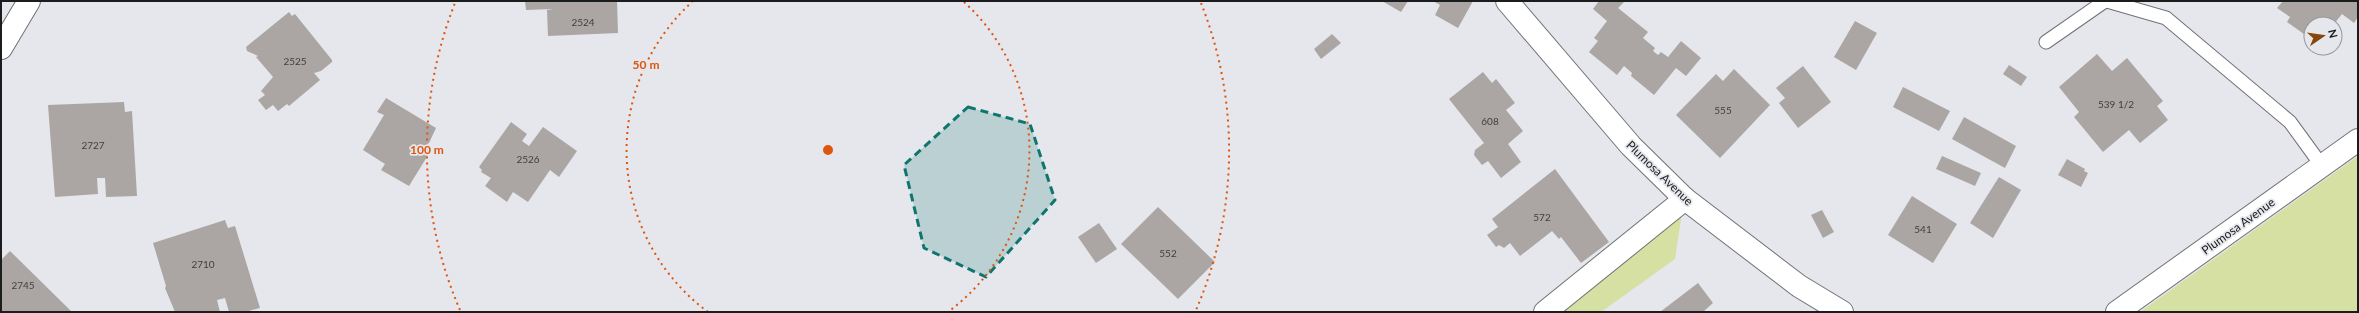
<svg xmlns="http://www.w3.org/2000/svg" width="2359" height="313" font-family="Lato,sans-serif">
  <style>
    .green { fill: #d5e0a2 }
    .building { fill: #aba6a3 }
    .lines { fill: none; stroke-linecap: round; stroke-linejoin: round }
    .lane-casing { stroke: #707276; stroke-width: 15 }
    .street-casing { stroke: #707276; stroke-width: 24 }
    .lane { stroke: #fff; stroke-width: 13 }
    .street { stroke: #fff; stroke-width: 22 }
    .marked { fill: #0f766e; fill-opacity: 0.2; stroke: #0f766e; stroke-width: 3; stroke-dasharray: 8 5; stroke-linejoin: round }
    .ring { fill: none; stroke: #de560d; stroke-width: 2; stroke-dasharray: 2 4 }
    .labels { text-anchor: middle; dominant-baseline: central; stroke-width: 3.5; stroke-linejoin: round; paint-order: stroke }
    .number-label { font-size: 10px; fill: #3f3e3f }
    .street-label { font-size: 12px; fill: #1b1c1e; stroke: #e5e7ec }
    .centre { fill: #de560d; stroke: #e5e7ec; stroke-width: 2 }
    .ring-label { font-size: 12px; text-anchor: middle; font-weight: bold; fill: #de560d; stroke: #e5e7ec; stroke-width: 3.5; stroke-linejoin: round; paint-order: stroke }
  </style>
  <rect width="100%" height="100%" fill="#e5e7ec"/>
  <g class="green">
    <path d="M2358 156V312H2140Z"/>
    <path d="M1683 206 1675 259 1601 312H1552Z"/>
  </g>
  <g class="building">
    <path d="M525 1H617L618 33 548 36 547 10 553 9 526 10Z"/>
    <path d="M1382 1H1408L1401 12Z"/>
    <path d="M1433 1H1473L1458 28 1435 15 1440 5Z"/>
    <path d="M1599 1H1625L1618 8 1648 32 1643 38 1655 48 1653 51 1658 55 1661 52 1668 57 1681 41 1701 58 1686 76 1676 68 1654 95 1631 76 1632 73 1624 66 1617 75 1589 52 1598 41 1594 38 1607 21 1593 9Z"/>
    <path d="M2283 1H2358V17L2354 23 2342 14 2334 24H2311V39L2287 22 2290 17 2277 8Z"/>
    <path d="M289 12 292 16 295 14 332 60V62L321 71 314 73 320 80 289 106 287 104 278 111 273 105 266 110 258 100 265 95 261 91 273 77 256 57 258 56 247 51 246 47Z"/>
    <path d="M1855 21 1877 33 1856 70 1834 57Z"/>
    <path d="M1332 34 1341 43 1321 59 1314 49Z"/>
    <path d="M2097 54 2112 71 2127 58 2163 101 2157 106 2168 120 2140 143 2129 130 2103 152 2074 117 2079 112 2059 87Z"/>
    <path d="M2009 65 2027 77 2021 86 2003 74Z"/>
    <path d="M1803 66 1831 102 1798 128 1779 103 1785 98 1776 88Z"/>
    <path d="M1734 69 1770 105 1720 158 1676 115 1716 74 1723 81Z"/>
    <path d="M1483 72 1492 83 1496 79 1515 103 1506 110 1523 131 1508 144 1521 162 1501 178 1488 161 1482 165 1474 155 1475 150 1484 143 1449 99Z"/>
    <path d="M1903 87 1950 111 1939 131 1893 107Z"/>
    <path d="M386 98 436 128 429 143 422 147 430 152 409 186 381 170 385 164 363 150 384 115 377 112Z"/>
    <path d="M124 102 125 112 132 111 137 196 106 197 105 178H97L98 194 55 197 48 105Z"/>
    <path d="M1964 117 2016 146 2005 168 1952 139Z"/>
    <path d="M511 122 527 134 522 141 529 146 543 127 577 151 559 177 550 170 528 202 513 192 507 202 485 186 491 178 481 172 482 170 479 167Z"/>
    <path d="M1942 156 1981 173 1975 186 1936 169Z"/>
    <path d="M2067 159 2085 169 2084 171 2088 173 2081 187 2058 175Z"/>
    <path d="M1555 169 1609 242 1581 263 1561 237 1559 239 1552 231 1520 256 1510 243 1504 248 1499 245 1496 247 1487 235 1498 227 1492 219Z"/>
    <path d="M1999 177 2021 190 1993 238 1970 223Z"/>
    <path d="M1912 196 1957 224 1933 263 1888 235Z"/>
    <path d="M1158 207 1215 262 1178 299 1121 244Z"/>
    <path d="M1822 210 1834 232 1823 238 1811 215Z"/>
    <path d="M225 220 228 228 235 226 260 308 245 312H229L225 298 217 300 220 312H175L165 288 166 286 153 243Z"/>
    <path d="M1099 223 1117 249 1096 263 1078 237Z"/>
    <path d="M10 251 71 311 70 312H1V260Z"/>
    <path d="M1698 283 1713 303 1703 312H1660Z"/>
  </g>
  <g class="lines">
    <g class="lane-casing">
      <g id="lane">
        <path d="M2107 1 2166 18 2290 122 2322 166"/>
        <path d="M2046 42 2105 1"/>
      </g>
    </g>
    <g class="street-casing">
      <g id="street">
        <path d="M1507 1 1631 146 1685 199 1799 286 1842 312"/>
        <path d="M1 48 29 1"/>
        <path d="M1545 312 1685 199"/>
        <path d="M2117 312 2358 140"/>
      </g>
    </g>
    <use href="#lane" class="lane"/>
    <use href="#street" class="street"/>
  </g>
  <path class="marked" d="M968 107 1030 124 1055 200 986 277 924 248 904 165Z"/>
  <g class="ring">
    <path d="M708 312A201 201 0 0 1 692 2M964 2A201 201 0 0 1 948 312"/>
    <path d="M460 310A401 401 0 0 1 455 3M1201 3A401 401 0 0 1 1196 310"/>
  </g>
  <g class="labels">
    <g class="number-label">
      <text x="583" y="22">2524</text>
      <text x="295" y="61">2525</text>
      <text x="2116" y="104">539 1/2</text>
      <text x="1723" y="110">555</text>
      <text x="1490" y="121">608</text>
      <text x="93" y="145">2727</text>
      <text x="528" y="159">2526</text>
      <text x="1542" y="217">572</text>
      <text x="1923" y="229">541</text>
      <text x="1168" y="253">552</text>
      <text x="203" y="264">2710</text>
      <text x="23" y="285">2745</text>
    </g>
    <g class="street-label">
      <text transform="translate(1660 173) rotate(44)">Plumosa Avenue</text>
      <text transform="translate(2238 226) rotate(-36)">Plumosa Avenue</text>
    </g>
  </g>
  <circle cx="828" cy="150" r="6" class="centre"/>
  <g class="ring-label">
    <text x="646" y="69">50 m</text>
    <text x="427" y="154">100 m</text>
  </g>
  <rect width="2359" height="313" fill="none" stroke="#1b1c1e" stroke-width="4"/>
  <g transform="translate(2323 36) rotate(77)"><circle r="19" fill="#e5e7ec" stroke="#94969a"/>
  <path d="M0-3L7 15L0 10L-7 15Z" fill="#86480a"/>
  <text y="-6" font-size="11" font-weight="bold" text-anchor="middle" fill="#1b1c1e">N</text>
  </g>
</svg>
